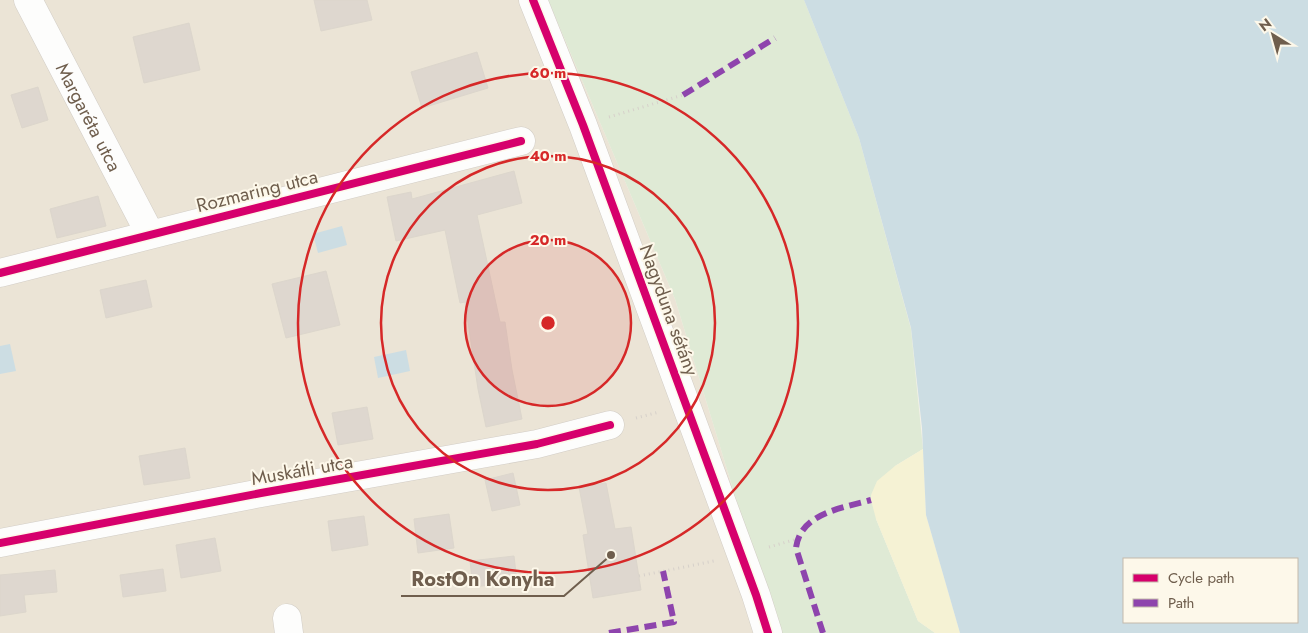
<svg xmlns="http://www.w3.org/2000/svg" width="1308" height="633" font-family="Jost,sans-serif">
  <style>
    .residential { fill: #ebe4d6 }
    .green { fill: #dfead5 }
    .sand { fill: #f5f2d4 }
    .water { fill: #ccdde3; fill-rule: evenodd }
    .building { fill: #ded7cf; stroke: #dcd6cc }
    .lines { fill: none; stroke-linecap: round; stroke-linejoin: round }
    .minor-casing { stroke: #d2cdc6; stroke-width: 29 }
    .path { stroke: #d6d0ca; stroke-width: 3; stroke-dasharray: 1 4; stroke-linecap: butt }
    .minor { stroke: #fdfdfc; stroke-width: 28 }
    .quiet { stroke: #8e44ad; stroke-width: 6; stroke-dasharray: 12 6; stroke-linecap: butt }
    .cycleway-casing { stroke: #fdf8ea; stroke-width: 11 }
    .cycleway { stroke: #d6006c; stroke-width: 8 }
    .ring { fill: none; stroke: #d62828; stroke-width: 2.5 }
    .labels { text-anchor: middle; dominant-baseline: central; stroke-width: 4; stroke-linejoin: round; paint-order: stroke }
    .street-label { font-size: 19px; fill: #6f5e4d; stroke: #fdf8ea }
    .centre { fill: #d62828; stroke: #fdf8ea; stroke-width: 2.5 }
    .ring-label { font-size: 15px; text-anchor: middle; font-weight: bold; fill: #d62828; stroke: #fdf8ea; stroke-width: 4; stroke-linejoin: round; paint-order: stroke }
    .leader { fill: none; stroke: #6f5e4d; stroke-width: 2 }
    .callout-dot { fill: #6f5e4d; stroke: #fdf8ea; stroke-width: 2 }
    .callout-label { font-size: 20px; text-anchor: middle; font-weight: bold; fill: #6f5e4d; stroke: #fdf8ea; stroke-width: 4; stroke-linejoin: round; paint-order: stroke }
  </style>
  <rect width="100%" height="100%" fill="#f4f1e9"/>
  <path class="residential" d="M0 0H548L675 299 777 633H0Z"/>
  <path class="green" d="M548 0H804L859 138 911 329 923 449 895 466 876 519 918 621 935 633H777L675 299Z"/>
  <path class="sand" d="M923 449 926 515 960 633H935L918 621 876 519 871 500V495L877 481 895 466Z"/>
  <g class="water">
    <path d="M804 0H1308V633H960L926 515 922 428 911 328 859 138ZM1124 559H1297V622H1124Z"/>
    <path d="M342 226 347 245 318 253 313 234Z"/>
    <path d="M10 344 16 371 0 374V346Z"/>
    <path d="M406 350 410 371 378 378 374 357Z"/>
  </g>
  <g class="building">
    <path d="M314 0H367L372 20 321 31Z"/>
    <path d="M189 23 200 70 144 83 133 37Z"/>
    <path d="M477 52 488 88 422 108 411 72Z"/>
    <path d="M38 87 48 120 22 128 11 95Z"/>
    <path d="M514 171 522 203 477 215 500 322H505L512 370 522 419 486 427 478 389 465 302 460 303 445 230 396 241 387 197 411 192 412 199Z"/>
    <path d="M98 196 106 226 57 238 50 209Z"/>
    <path d="M326 271 340 325 286 338 272 284Z"/>
    <path d="M146 280 152 307 106 318 100 290Z"/>
    <path d="M367 407 373 439 338 445 332 413Z"/>
    <path d="M185 448 190 478 144 485 139 456Z"/>
    <path d="M513 473 520 505 492 511 485 480Z"/>
    <path d="M606 483 615 529 631 527 641 590 593 598 583 535 588 534 579 487Z"/>
    <path d="M449 514 454 548 418 553 414 519Z"/>
    <path d="M364 516 368 545 332 551 328 521Z"/>
    <path d="M215 538 221 571 181 578 176 545Z"/>
    <path d="M514 556 517 582 473 587 470 561Z"/>
    <path d="M163 569 166 591 123 597 120 575Z"/>
    <path d="M55 570 57 592 24 595 26 612 0 616V575Z"/>
  </g>
  <g class="lines">
    <g class="minor-casing">
      <g id="minor">
        <path id="s1" d="M28 0 150 234"/>
        <path d="M533 0 583 125 756 595 768 633"/>
        <path d="M0 273 521 141"/>
        <path d="M0 543 261 493 537 444 610 425"/>
        <path d="M287 618 289 633"/>
      </g>
    </g>
    <g class="path">
      <path d="M609 117 683 95"/>
      <path d="M636 418 659 412"/>
      <path d="M769 547 797 539"/>
      <path d="M639 576 714 561"/>
    </g>
    <use href="#minor" class="minor"/>
    <g class="quiet">
      <path d="M683 95 775 38"/>
      <path d="M609 633 674 622 663 571"/>
      <path d="M823 633 796 548C800 513 843 508 871 500"/>
    </g>
    <g class="cycleway-casing">
      <g id="cycleway">
        <path d="M533 0 583 125 756 595 768 633"/>
        <path d="M0 273 521 141"/>
        <path d="M0 543 261 493 537 444 610 425"/>
      </g>
    </g>
    <use href="#cycleway" class="cycleway"/>
  </g>
  <circle cx="548" cy="323" r="83" fill="#d62828" fill-opacity=".12"/>
  <g class="ring">
    <circle cx="548" cy="323" r="83"/>
    <circle cx="548" cy="323" r="167"/>
    <circle cx="548" cy="323" r="250"/>
  </g>
  <g class="labels">
    <g class="street-label">
      <text stroke="none"><textPath href="#s1" startOffset="132">Margaréta utca</textPath></text>
      <text transform="translate(257 191) rotate(-14)">Rozmaring utca</text>
      <text transform="translate(669 310) rotate(70)">Nagyduna sétány</text>
      <text transform="translate(302 470) rotate(-10)">Muskátli utca</text>
    </g>
  </g>
  <circle cx="548" cy="323" r="8" class="centre"/>
  <g class="ring-label">
    <text x="548" y="78">60 m</text>
    <text x="548" y="161">40 m</text>
    <text x="548" y="245">20 m</text>
  </g>
  <path class="leader" d="M611 555L564 596H401"/>
  <circle class="callout-dot" cx="611" cy="555" r="5"/>
  <g class="callout-label">
    <text x="483" y="586">RostOn Konyha</text>
  </g>
  <rect x="1123" y="558" width="175" height="65" fill="#fdf8ea" stroke="#c4baab"/>
  <rect x="1133" y="574" width="25" height="8" fill="#d6006c" stroke="#c4baab"/>
  <text x="1168" y="583" font-size="15" fill="#6f5e4d">Cycle path</text>
  <rect x="1133" y="599" width="25" height="8" fill="#8e44ad" stroke="#c4baab"/>
  <text x="1168" y="608" font-size="15" fill="#6f5e4d">Path</text>
  <g transform="translate(1273 35) rotate(323)" stroke="#fdf8ea" stroke-width="4" paint-order="stroke">
  <path d="M0-4L9 19L0 12L-9 19Z" fill="#6f5e4d"/>
  <text y="-8" font-size="14" font-weight="bold" text-anchor="middle" fill="#6f5e4d">N</text>
  </g>
</svg>
